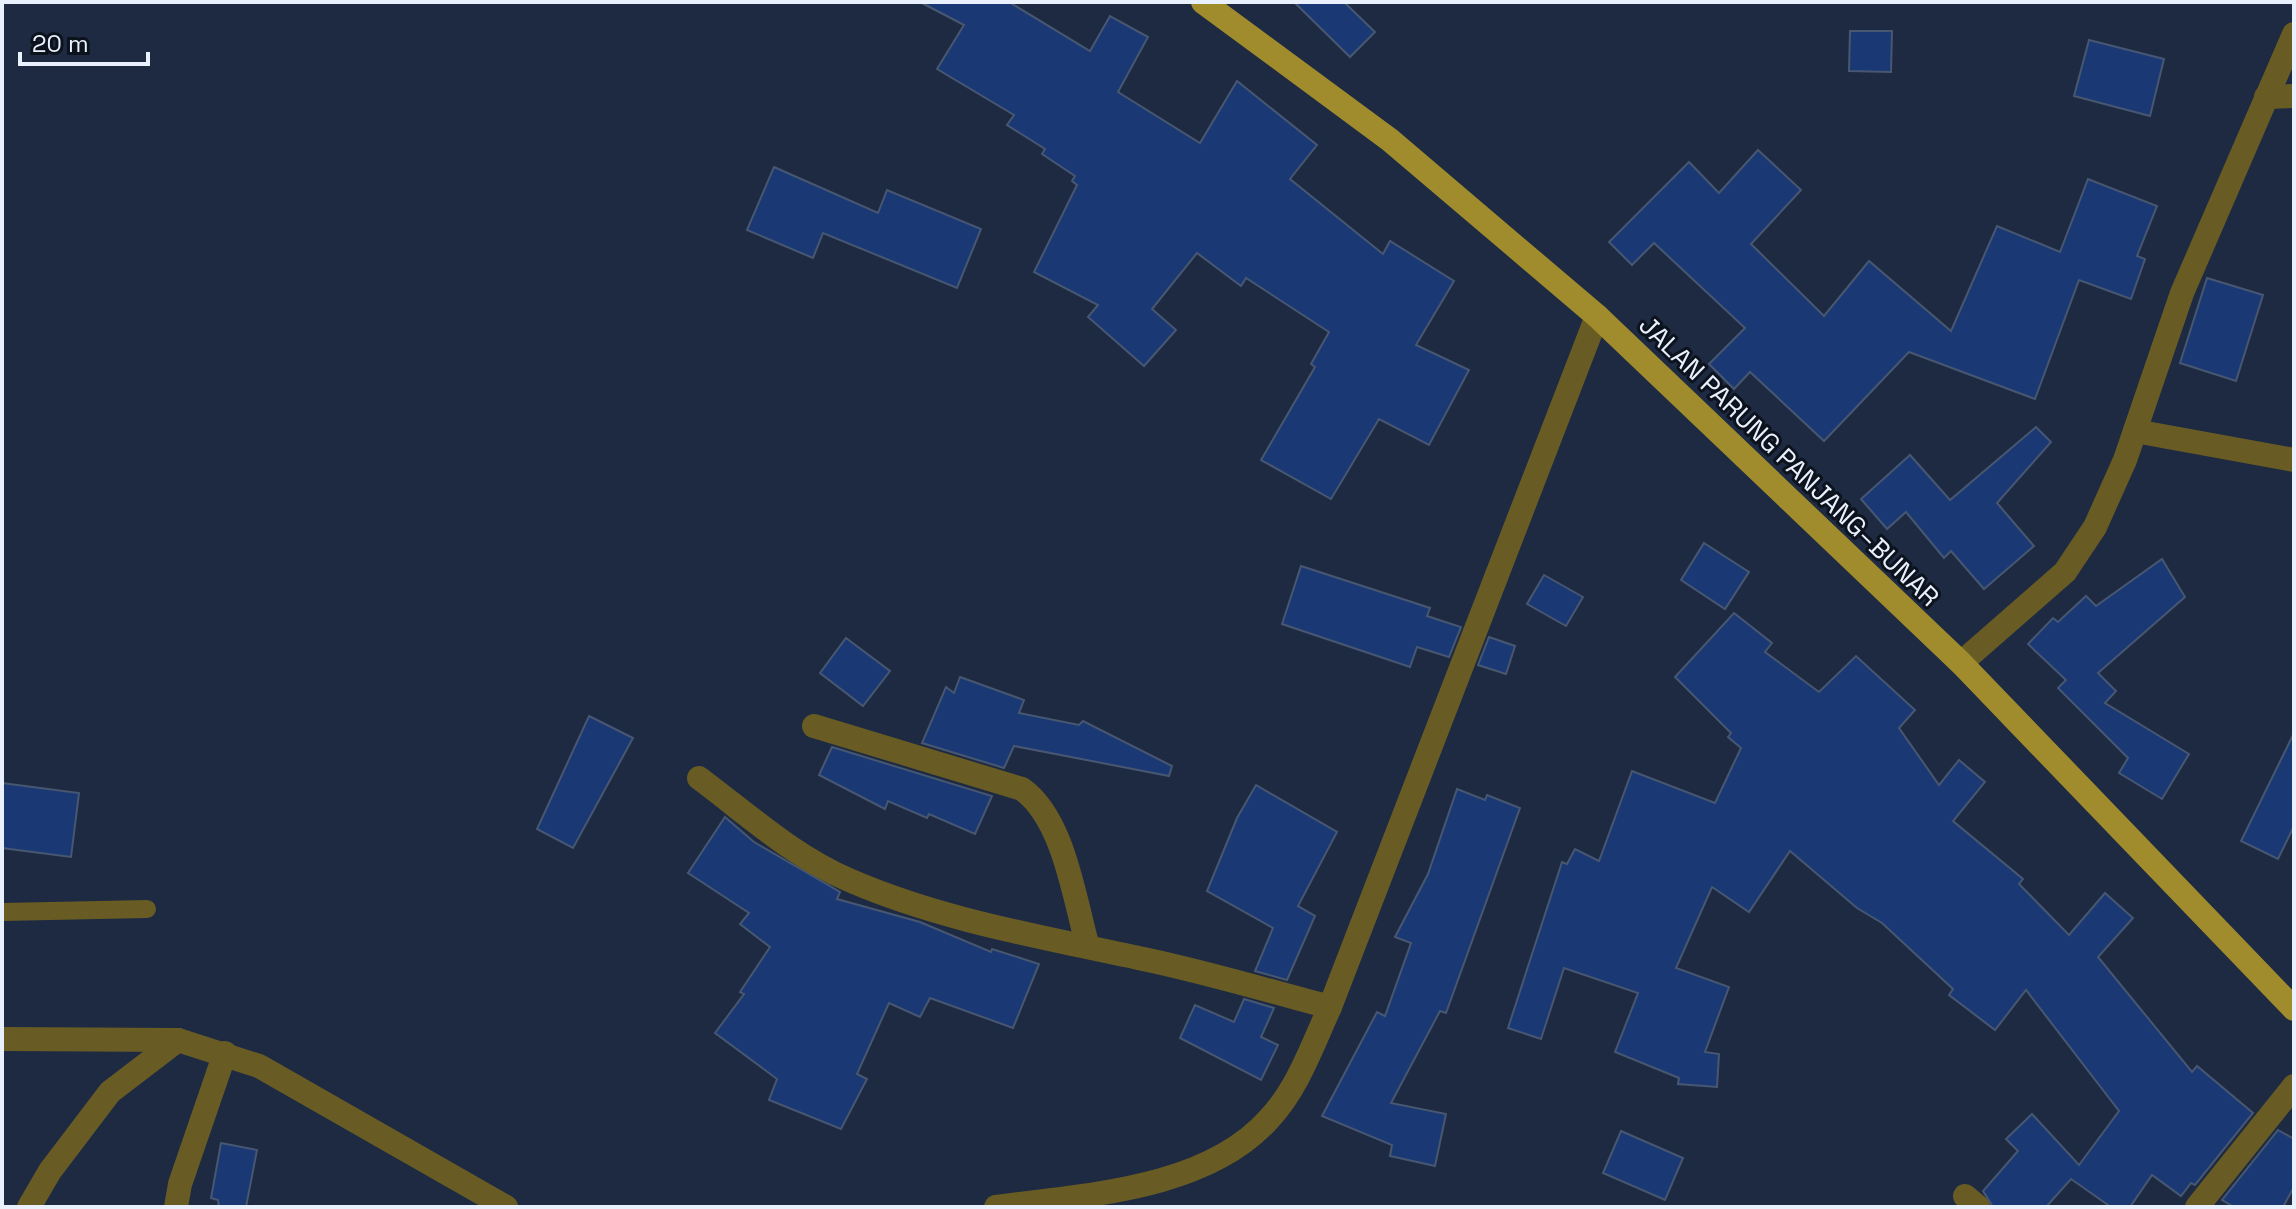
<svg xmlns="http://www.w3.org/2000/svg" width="2296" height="1209" font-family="'Space Grotesk',sans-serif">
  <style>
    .building { fill: #1a3974; stroke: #485771; stroke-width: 2 }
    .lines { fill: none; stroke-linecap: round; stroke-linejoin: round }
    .lane { stroke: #685c24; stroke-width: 18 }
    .street { stroke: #685c24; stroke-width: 24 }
    .primary { stroke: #a08c2c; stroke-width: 24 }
    .labels { text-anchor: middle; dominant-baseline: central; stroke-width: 6; stroke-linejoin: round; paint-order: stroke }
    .street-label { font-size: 26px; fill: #eaf1fe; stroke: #0d131d }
  </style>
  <rect width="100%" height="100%" fill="#1d2a42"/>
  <g class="building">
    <path d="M920 2H1009L1090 51 1110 16 1148 37 1118 92 1200 143 1237 81 1317 145 1290 179 1383 254 1390 241 1454 281 1416 345 1469 370 1429 445 1379 419 1331 499 1261 460 1315 367 1311 364 1329 332 1246 278 1241 286 1197 253 1152 309 1176 330 1144 366 1088 317 1098 305 1034 272 1077 185 1072 181 1075 176 1042 154 1045 149 1007 125 1014 115 937 69 964 25Z"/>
    <path d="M1294 2H1344L1375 32 1350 57Z"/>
    <path d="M1850 31H1892L1891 72 1849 71Z"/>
    <path d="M2089 40 2164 59 2150 116 2074 96Z"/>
    <path d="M1758 150 1801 190 1751 244 1824 316 1869 261 1951 331 1997 226 2060 252 2088 179 2157 206 2137 256 2145 259 2131 299 2079 280 2035 399 1909 352 1824 441 1750 372 1734 389 1709 364 1745 328 1654 243 1632 265 1609 242 1689 162 1719 193Z"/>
    <path d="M774 167 878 213 887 190 981 229 957 288 823 233 813 258 747 230Z"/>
    <path d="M2207 278 2263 295 2236 381 2180 363Z"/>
    <path d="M2036 427 2051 442 1997 503 2034 546 1984 589 1951 551 1944 558 1906 512 1887 529 1861 499 1910 455 1950 500Z"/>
    <path d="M1704 543 1749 572 1725 609 1681 580Z"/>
    <path d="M2162 559 2185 597 2098 673 2116 691 2105 703 2189 754 2162 799 2119 773 2128 758 2058 688 2066 680 2028 644 2053 618 2058 622 2086 596 2096 606Z"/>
    <path d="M1301 566 1430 608 1427 616 1461 627 1449 657 1417 647 1410 667 1282 624Z"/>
    <path d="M1544 575 1583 597 1566 626 1527 604Z"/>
    <path d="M1734 613 1772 643 1765 652 1819 692 1856 656 1915 710 1899 728 1939 785 1959 760 1985 782 1953 821 2023 879 2019 884 2069 935 2105 893 2133 918 2098 957 2192 1072 2197 1066 2253 1113 2195 1185 2191 1183 2181 1196 2152 1175 2130 1207H2111L2071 1179 2046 1207H1993L1983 1191 2018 1151 2006 1139 2032 1114 2079 1165 2119 1111 2026 990 1995 1030 1949 995 1953 989 1882 923 1857 908 1790 851 1749 912 1712 887 1676 968 1729 987 1705 1052 1719 1054 1717 1087 1678 1084 1679 1078 1615 1052 1638 993 1564 968 1541 1039 1508 1028 1562 862 1567 864 1575 849 1599 861 1632 771 1715 803 1741 748 1728 737 1731 733 1675 677Z"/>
    <path d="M1489 637 1515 646 1506 674 1478 665Z"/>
    <path d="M846 638 890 671 863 706 820 673Z"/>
    <path d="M960 677 1024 700 1019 713 1079 725 1083 721 1172 766 1169 776 1014 746 1004 768 922 743 946 687 954 693Z"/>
    <path d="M589 716 633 738 573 848 537 829Z"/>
    <path d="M2294 733V826L2278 859 2241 841Z"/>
    <path d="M832 747 992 796 975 834 929 814 927 818 888 801 885 809 819 775Z"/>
    <path d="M2 783 79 793 71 857 2 848Z"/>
    <path d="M1256 785 1337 832 1298 906 1315 916 1287 980 1255 971 1273 928 1207 891 1237 818Z"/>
    <path d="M1457 789 1485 800 1487 795 1520 808 1446 1013 1440 1011 1391 1103 1446 1114 1435 1166 1390 1156 1392 1145 1322 1116 1377 1012 1385 1016 1411 943 1395 937 1428 874Z"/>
    <path d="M725 817 754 842 840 892 837 899 920 922 991 952 992 949 1039 964 1013 1028 930 998 920 1017 889 1003 857 1074 867 1079 841 1129 769 1100 777 1079 715 1033 744 994 740 992 770 947 740 924 749 913 688 873Z"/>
    <path d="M1244 999 1274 1008 1261 1037 1278 1045 1261 1080 1180 1038 1195 1005 1234 1022Z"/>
    <path d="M2278 1130 2294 1139V1187L2283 1207H2234L2222 1200Z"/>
    <path d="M1621 1131 1683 1158 1665 1200 1603 1173Z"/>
    <path d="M221 1143 257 1150 246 1207H219L218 1200 211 1198Z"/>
  </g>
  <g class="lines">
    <path class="lane" d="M2 912 147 909"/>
    <g class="street">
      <path d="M2266 97 2294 96"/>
      <path d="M2135 431 2294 460"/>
      <path d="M1961 663 2065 572 2095 527 2125 460 2182 293 2294 34"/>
      <path d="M814 726 1022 789C1064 819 1074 898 1088 947"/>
      <path d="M699 778C746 813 794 857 849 880 943 921 1048 938 1148 960 1209 973 1269 991 1330 1007"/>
      <path d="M2 1039 178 1040 259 1066 506 1207"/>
      <path d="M1965 1196 1978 1207"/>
      <path d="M29 1207 50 1171 110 1092 178 1040"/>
      <path d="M176 1207 180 1184 225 1053"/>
      <path d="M996 1207C1084 1195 1206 1190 1269 1119 1298 1088 1312 1046 1330 1007L1597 316"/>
      <path d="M2197 1207 2294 1086"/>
    </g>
    <path class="primary" d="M1203 2 1390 140 1597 316 1961 663 2294 1009"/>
  </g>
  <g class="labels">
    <g class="street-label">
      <text transform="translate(1789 461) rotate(44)">JALAN PARUNG PANJANG–BUNAR</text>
    </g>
  </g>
  <rect width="2296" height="1209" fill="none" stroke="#eaf1fe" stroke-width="8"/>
  <path d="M20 52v12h128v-12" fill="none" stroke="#eaf1fe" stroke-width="4"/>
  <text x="32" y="52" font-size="24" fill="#eaf1fe" stroke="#0d131d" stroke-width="6" paint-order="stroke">20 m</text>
</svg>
